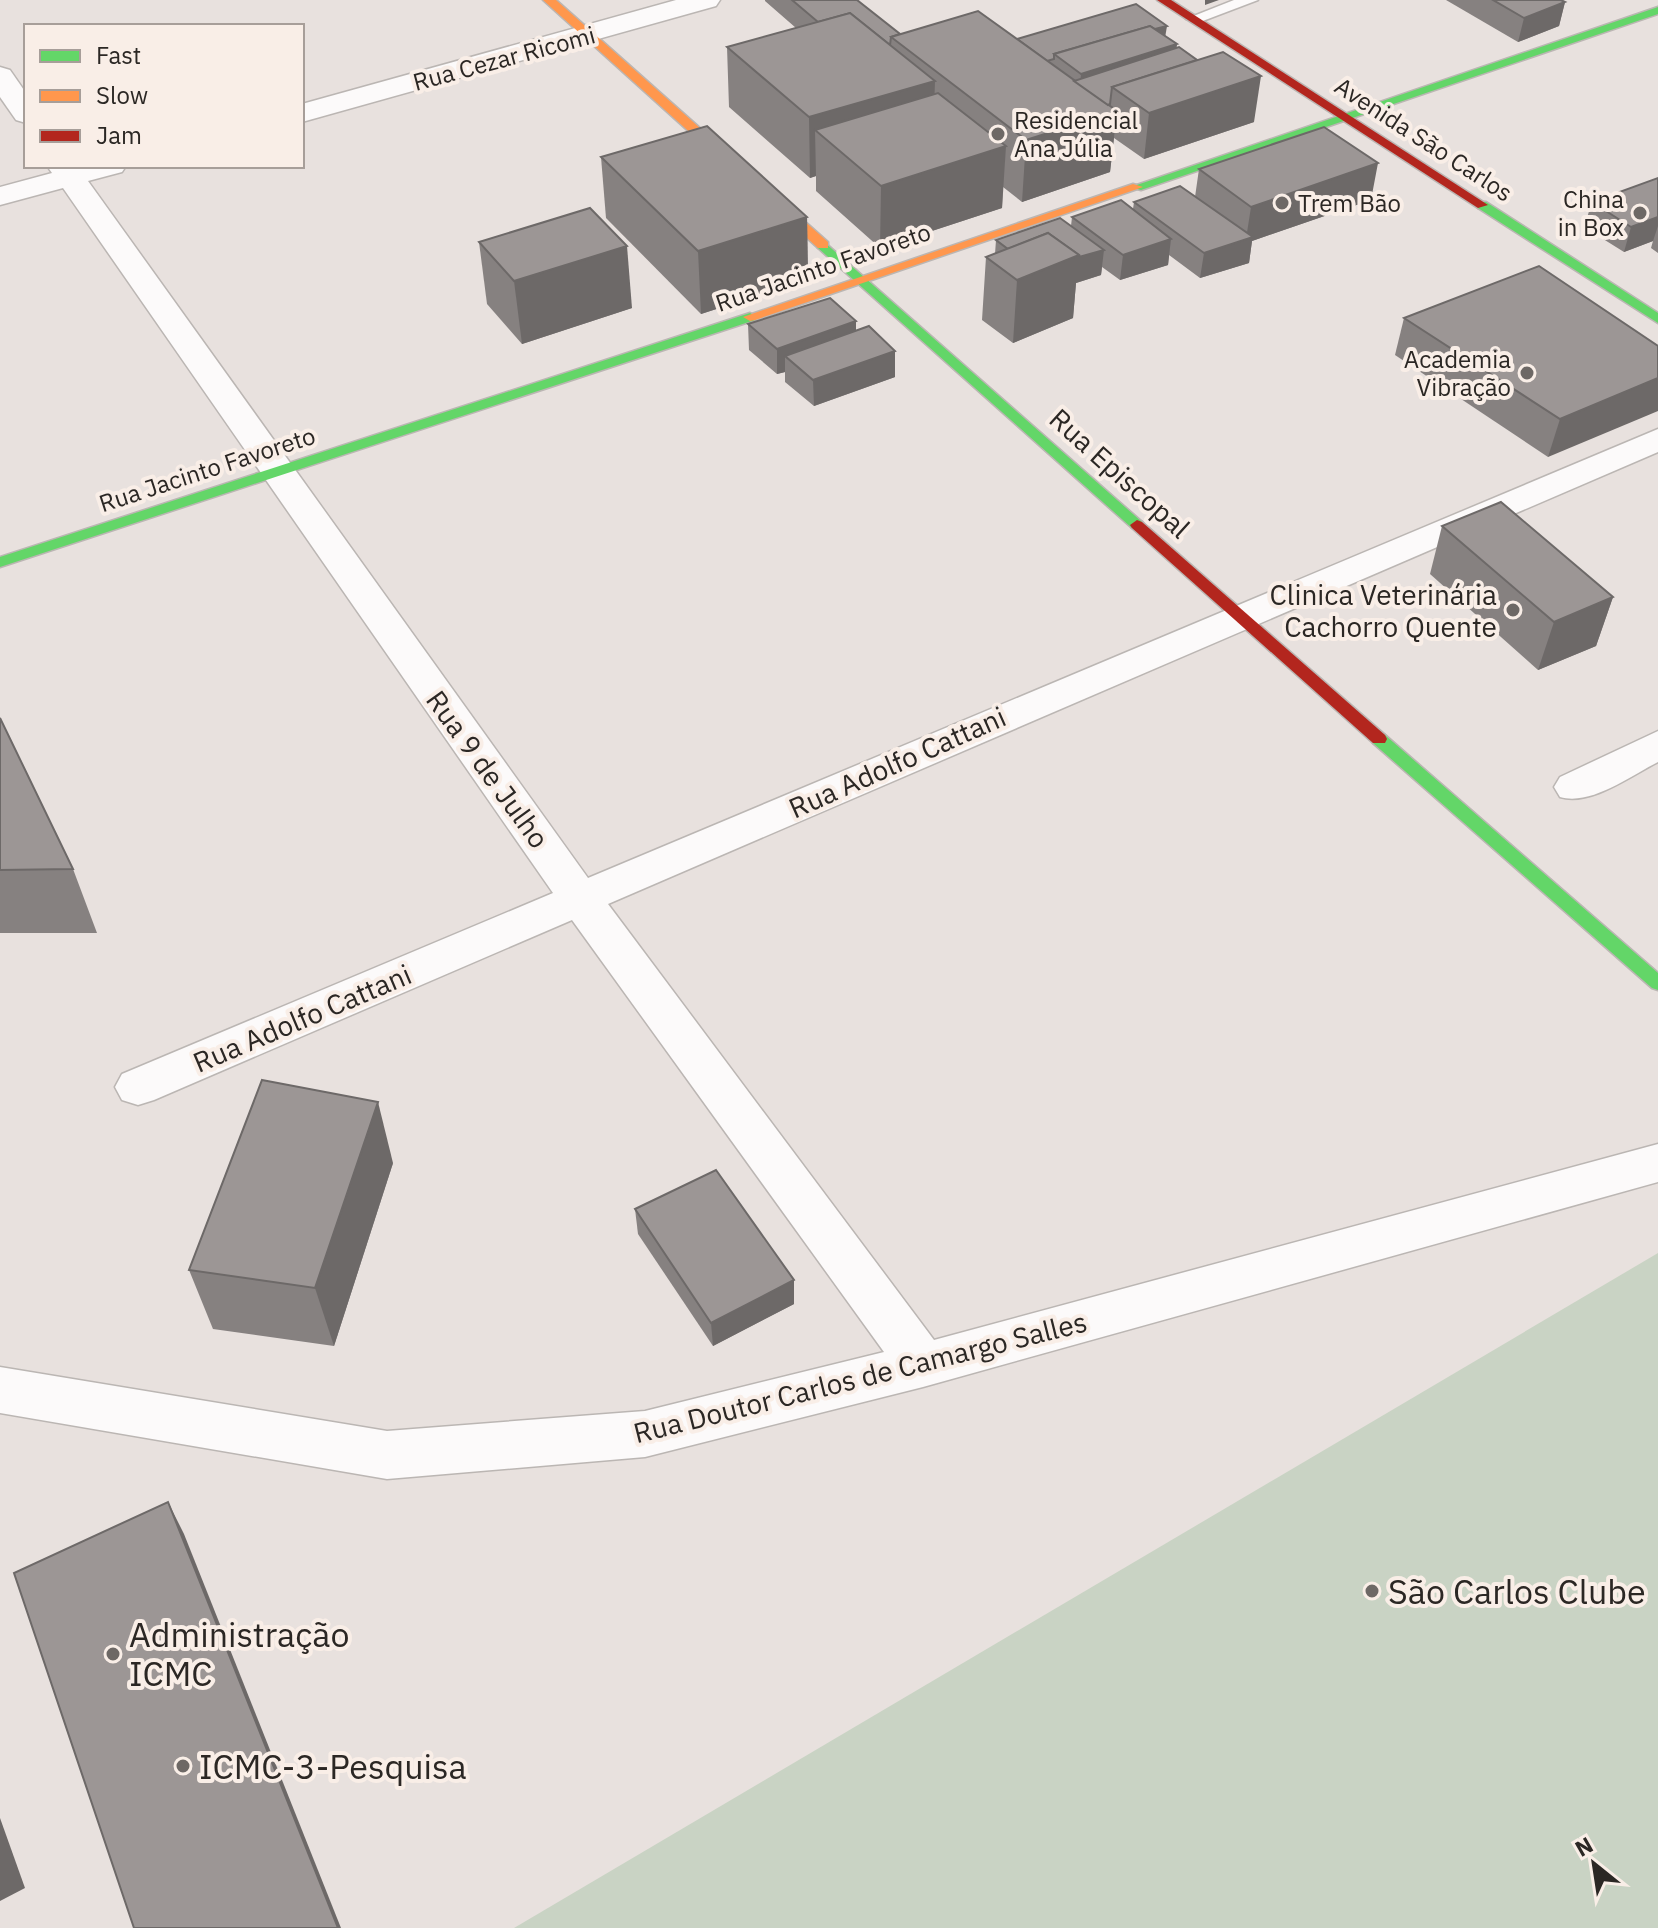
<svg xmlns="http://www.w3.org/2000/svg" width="1658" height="1928" font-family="'IBM Plex Sans',sans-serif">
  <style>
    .green { fill: #c9d3c4 }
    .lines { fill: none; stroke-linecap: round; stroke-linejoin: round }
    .lane-casing { stroke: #bbb6b3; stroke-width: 3 }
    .street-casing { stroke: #bbb6b3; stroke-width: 3 }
    .fast-casing { stroke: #bbb6b3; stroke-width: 3 }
    .slow-casing { stroke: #bbb6b3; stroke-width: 3 }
    .jam-casing { stroke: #bbb6b3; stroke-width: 3 }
    .lane { fill: #fcfafa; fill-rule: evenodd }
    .street { fill: #fcfafa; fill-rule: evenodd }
    .fast { fill: #63d668; fill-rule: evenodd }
    .slow { fill: #ff974d; fill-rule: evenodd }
    .jam { fill: #b3261e; fill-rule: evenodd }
    .wall { fill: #868180 }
    .shaded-wall { fill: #6d6968 }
    .building { fill: #9c9695; stroke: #6d6968; stroke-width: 2 }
    .poi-dot { fill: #6d6865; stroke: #f9eee7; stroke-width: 3 }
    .labels { text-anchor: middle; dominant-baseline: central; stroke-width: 8; stroke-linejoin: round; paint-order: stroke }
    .far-street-label { font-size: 24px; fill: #2b2724; stroke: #f9eee7 }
    .far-poi-label { font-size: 24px; fill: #2b2724; stroke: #f9eee7; text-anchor: start }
    .street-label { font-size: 28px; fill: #2b2724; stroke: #f9eee7 }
    .poi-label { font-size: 28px; fill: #2b2724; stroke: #f9eee7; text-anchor: end }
    .near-poi-label { font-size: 34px; fill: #2b2724; stroke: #f9eee7; text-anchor: start }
  </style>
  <rect width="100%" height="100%" fill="#e8e1de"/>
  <path class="green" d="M1658 1253V1928H514Z"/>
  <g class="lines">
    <g class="lane-casing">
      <path id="lane" d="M1234 0H1258L1200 22 1186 19Z"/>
    </g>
    <g class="street-casing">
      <g id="street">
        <path d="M676 0H720L716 6 302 122V104Z"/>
        <path d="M0 67 10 70 26 93V123L16 120 0 97Z"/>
        <path d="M47 166H126L122 172 88 181 588 878 1658 429V452L608 904 934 1340 1658 1144V1182L923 1387 645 1457 387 1479 0 1413V1367L387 1431 645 1411 884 1352 572 920 154 1100 138 1105 122 1100 115 1087 122 1074 553 893 63 188 0 205V187L52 173Z"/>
        <path d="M1658 731V762C1630 776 1591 806 1560 797L1554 787 1560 777Z"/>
      </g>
    </g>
    <g class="fast-casing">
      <g id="fast">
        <path d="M1658 7V14L1141 190 1131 187Z"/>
        <path d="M1478 202H1486L1658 313V323L1478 208Z"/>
        <path d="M823 241 1142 522V528H1132L818 248 817 245Z"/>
        <path d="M750 313 757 317 755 320 0 567V557Z"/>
        <path d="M1379 733 1385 735 1658 973V990L1652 988 1373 743 1371 739Z"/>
      </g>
    </g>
    <g class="slow-casing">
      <g id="slow">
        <path d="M543 0H556L828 242V248H818Z"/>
        <path d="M1133 184 1143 187 755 320 750 321 743 317Z"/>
      </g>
    </g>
    <g class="jam-casing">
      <g id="jam">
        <path d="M1157 0H1171L1488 205 1478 208Z"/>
        <path d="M1137 520 1142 522 1385 735 1387 739 1385 743H1373L1132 528 1130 525Z"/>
      </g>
    </g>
    <use href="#lane" class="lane"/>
    <use href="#street" class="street"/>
    <use href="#fast" class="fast"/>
    <use href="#slow" class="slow"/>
    <use href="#jam" class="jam"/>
  </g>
  <g class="wall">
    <path d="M765 0H857L900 34 1017 39 1165 37 1177 44 1176 48 1254 122 1144 159 1114 138 1110 172 1022 202 1003 187 1002 208 880 248 816 191V176L810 178 729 107 727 47 796 28 765 1Z"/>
    <path d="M1446 0H1561L1565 2 1559 26 1518 42Z"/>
    <path d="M601 157 807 217 808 279 701 314 606 218Z"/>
    <path d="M1199 169 1371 200 1252 241 1249 263 1200 278 1169 255 1168 265 1120 280 1102 267 1101 275 1076 283 1073 318 1013 343 982 320 986 257 995 254 996 240 1071 226 1072 217 1133 209 1134 202 1195 197Z"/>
    <path d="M1658 178V253L1651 248 1653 241 1624 252 1584 227 1592 202Z"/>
    <path d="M479 242 632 308 522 344 487 304Z"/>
    <path d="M1404 318 1658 346 1548 457 1395 355Z"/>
    <path d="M856 321V331L895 377 814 406 785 382V372L777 374 749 350 748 324Z"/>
    <path d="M1442 526 1613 597 1596 646 1538 670 1430 574Z"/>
    <path d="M0 718 73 869 97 933H0Z"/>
    <path d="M393 1163 334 1346 213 1329 189 1270Z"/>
    <path d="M635 1209 794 1280V1304L713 1346 638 1234Z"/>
  </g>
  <g class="shaded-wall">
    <path d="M1205 0H1219L1205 5Z"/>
    <path d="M1565 2 1559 26 1518 42 1524 18Z"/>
    <path d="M1167 26 1165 38 1059 58Z"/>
    <path d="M1177 44 1174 69 1079 98 1081 74Z"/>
    <path d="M1261 76 1254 122 1144 159 1149 113Z"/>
    <path d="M935 81 933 141 815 130 816 176 810 178 809 117Z"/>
    <path d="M1110 104 1109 114 1117 111 1110 172 1022 202 1026 140Z"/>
    <path d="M1006 146 1002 208 880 248 881 186Z"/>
    <path d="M1378 163 1371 200 1252 241 1249 263 1200 278 1204 253 1246 239 1251 207Z"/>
    <path d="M807 217 808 279 701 314 698 251Z"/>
    <path d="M1658 217V226L1653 241 1624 252 1631 227Z"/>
    <path d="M1171 239 1168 265 1120 280 1123 255Z"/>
    <path d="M627 246 632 308 522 344 514 281Z"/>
    <path d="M1104 250 1101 275 1076 283 1073 318 1013 343 1017 280 1079 255Z"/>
    <path d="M856 321V347L785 356V372L777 374V349Z"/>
    <path d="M895 351V377L814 406 813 380Z"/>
    <path d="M1658 378V411L1548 457 1560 419Z"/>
    <path d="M1613 597 1596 646 1538 670 1554 622Z"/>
    <path d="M378 1102 393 1163 334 1346 315 1288Z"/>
    <path d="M794 1280V1304L713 1346 711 1323Z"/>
    <path d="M168 1502 184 1534 341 1928H338Z"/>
    <path d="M0 1818 25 1888 0 1901Z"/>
  </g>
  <g class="building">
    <path d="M792 0H857L900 34 891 37 890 45 850 13 818 22Z"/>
    <path d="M1493 0H1561L1565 2 1524 18Z"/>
    <path d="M1136 4 1167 26 1155 29 1150 26 1054 54V59L1047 61 1017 39Z"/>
    <path d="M978 11 1117 111 1026 140 891 37Z"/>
    <path d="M850 13 935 81 809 117 727 47Z"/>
    <path d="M1150 26 1177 44 1081 74 1054 54Z"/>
    <path d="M1179 47 1197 60 1112 87 1110 104 1108 105 1074 81Z"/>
    <path d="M1223 52 1261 76 1149 113 1112 87Z"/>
    <path d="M938 93 1006 146 881 186 815 130Z"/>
    <path d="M707 126 807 217 698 251 601 157Z"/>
    <path d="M1324 127 1378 163 1251 207 1199 169Z"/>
    <path d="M1658 178V217L1631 227 1592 202Z"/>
    <path d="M1180 186 1253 237 1204 253 1134 202Z"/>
    <path d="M1121 200 1171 239 1123 255 1072 217Z"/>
    <path d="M590 208 627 246 514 281 479 242Z"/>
    <path d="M1060 218 1104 250 1079 257V255L1048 233 1008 249 996 240Z"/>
    <path d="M1048 233 1079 255 1017 280 986 257Z"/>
    <path d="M1539 266 1658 346V378L1560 419 1404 318Z"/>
    <path d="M830 298 856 321 777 349 748 324Z"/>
    <path d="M869 326 895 351 813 380 785 356Z"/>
    <path d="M1501 502 1613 597 1554 622 1442 526Z"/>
    <path d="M0 718 73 869 0 870Z"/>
    <path d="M262 1080 378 1102 315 1288 189 1270Z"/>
    <path d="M716 1170 794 1280 711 1323 635 1209Z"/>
    <path d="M168 1502 338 1928H134L14 1573Z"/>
  </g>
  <g class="poi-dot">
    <circle cx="998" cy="134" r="8"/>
    <circle cx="1282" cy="203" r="8"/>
    <circle cx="1640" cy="213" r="8"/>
    <circle cx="1527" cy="373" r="8"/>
    <circle cx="1513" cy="610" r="8"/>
    <circle cx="1372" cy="1591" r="8"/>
    <circle cx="113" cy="1654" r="8"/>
    <circle cx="183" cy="1766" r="8"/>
  </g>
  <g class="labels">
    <g class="far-street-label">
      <text transform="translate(504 58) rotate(-15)">Rua Cezar Ricomi</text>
      <text transform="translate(1424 139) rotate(33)">Avenida São Carlos</text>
      <text transform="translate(823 267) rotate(-19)">Rua Jacinto Favoreto</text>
      <text transform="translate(207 469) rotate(-18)">Rua Jacinto Favoreto</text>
    </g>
    <g class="far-poi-label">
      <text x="1014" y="120">Residencial<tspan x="1014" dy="28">Ana Júlia</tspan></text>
      <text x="1624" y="199" text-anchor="end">China<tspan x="1624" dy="28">in Box</tspan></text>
      <text x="1298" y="203">Trem Bão</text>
      <text x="1511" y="359" text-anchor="end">Academia<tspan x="1511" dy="28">Vibração</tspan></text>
    </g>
    <g class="street-label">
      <text transform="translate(1120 473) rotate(42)">Rua Episcopal</text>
      <text transform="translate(897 762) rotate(-24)">Rua Adolfo Cattani</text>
      <text transform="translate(488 769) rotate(54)">Rua 9 de Julho</text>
      <text transform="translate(302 1018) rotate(-23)">Rua Adolfo Cattani</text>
      <text transform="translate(860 1377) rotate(-14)">Rua Doutor Carlos de Camargo Salles</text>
    </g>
    <g class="poi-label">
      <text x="1497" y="594">Clinica Veterinária<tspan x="1497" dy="32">Cachorro Quente</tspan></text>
    </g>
    <g class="near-poi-label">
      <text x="1388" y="1591">São Carlos Clube</text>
      <text x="129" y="1634">Administração<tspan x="129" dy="39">ICMC</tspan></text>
      <text x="199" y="1766">ICMC-3-Pesquisa</text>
    </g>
  </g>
  <rect x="24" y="24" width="280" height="144" fill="#f9eee7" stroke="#a79e99" stroke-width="2"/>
  <rect x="40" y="50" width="40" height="12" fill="#63d668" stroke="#a79e99" stroke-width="2"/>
  <text x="96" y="64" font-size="24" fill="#2b2724">Fast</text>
  <rect x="40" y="90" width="40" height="12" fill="#ff974d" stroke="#a79e99" stroke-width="2"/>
  <text x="96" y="104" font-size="24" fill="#2b2724">Slow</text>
  <rect x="40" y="130" width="40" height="12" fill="#b3261e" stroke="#a79e99" stroke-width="2"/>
  <text x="96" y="144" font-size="24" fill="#2b2724">Jam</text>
  <g transform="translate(1594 1864) rotate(330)" stroke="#f9eee7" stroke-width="6" paint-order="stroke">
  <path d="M0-6L14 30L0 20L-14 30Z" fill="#2b2724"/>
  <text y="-12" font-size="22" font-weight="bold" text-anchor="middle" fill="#2b2724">N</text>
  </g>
</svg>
